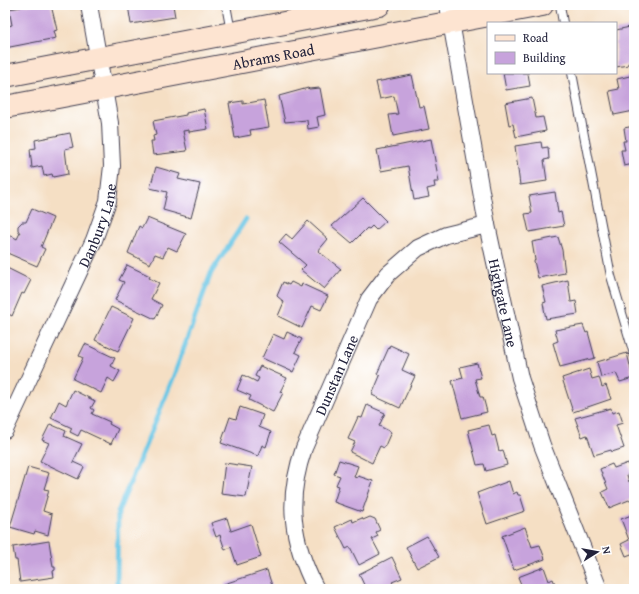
<svg xmlns="http://www.w3.org/2000/svg" width="639" height="594" font-family="'Gentium Book Plus',serif">
  <style>
    .lines { fill: none; stroke-linecap: round; stroke-linejoin: round }
    .stream { stroke: #66c5e4; stroke-width: 5 }
    .building { fill: #c7a3dc }
    .lane-casing { stroke: #423e50; stroke-width: 10 }
    .street-casing { stroke: #423e50; stroke-width: 18 }
    .secondary-casing { stroke: #423e50; stroke-width: 24 }
    .lane { stroke: #fff; stroke-width: 8 }
    .street { stroke: #fff; stroke-width: 16 }
    .secondary { stroke: #fde4d1; stroke-width: 22 }
    .labels { text-anchor: middle; dominant-baseline: central; stroke-width: 4; stroke-linejoin: round; paint-order: stroke }
    .street-label { font-size: 15px; fill: #22223b; stroke: #fff }
  </style>
  <rect width="100%" height="100%" fill="#fff"/>
  <filter id="ink" filterUnits="userSpaceOnUse"><feTurbulence type="fractalNoise" baseFrequency=".025" numOctaves="2"/><feDisplacementMap in="SourceGraphic" scale="8" xChannelSelector="R" yChannelSelector="G"/><feConvolveMatrix kernelMatrix="1 2 1 2 8 2 1 2 1" color-interpolation-filters="sRGB"/></filter>
  <filter id="wash" filterUnits="userSpaceOnUse"><feTurbulence type="fractalNoise" baseFrequency=".012" numOctaves="4" result="noise"/><feDisplacementMap in="SourceGraphic" scale="16" xChannelSelector="R" yChannelSelector="G"/><feGaussianBlur stdDeviation="0.9" result="paint"/><feColorMatrix in="noise" values="0 0 0 0 0 0 0 0 0 0 0 0 0 0 0 0 0 1.4 0 .05"/><feComposite in="paint" operator="in"/></filter>
  <g filter="url(#wash)">
    <rect width="100%" height="100%" fill="#f5dfc4"/>
    <g class="lines">
      <path class="stream" d="M120 589 117 582 118 512 173 378 211 273 246 219"/>
    </g>
    <g id="blocks">
      <g class="building">
        <path d="M20 5H51L57 30 54 31 56 38 5 48V27L12 25 9 9 21 7Z"/>
        <path d="M128 5H173L175 17 131 24Z"/>
        <path d="M630 27 632 41 634 40V61L628 63V65L616 67V30Z"/>
        <path d="M503 73H528L530 86 506 90Z"/>
        <path d="M412 75 419 107 424 106 429 129 393 136 389 115 398 114 394 96 380 99 376 82Z"/>
        <path d="M634 75V111L614 115 609 91 619 89 617 79Z"/>
        <path d="M308 88 309 89 320 88 325 115 317 117 319 127 308 129 307 120 285 122 279 96Z"/>
        <path d="M532 98 536 118 543 117 546 131 516 137 513 124 509 125 505 103Z"/>
        <path d="M264 100 269 127 250 130 251 135 235 138 229 103 243 101V104Z"/>
        <path d="M204 109 208 129 189 132V130L183 131 187 151 153 155 151 141H154L153 136 156 135 153 121 186 115V113Z"/>
        <path d="M634 126V164L624 166 621 150H625L623 141H626L624 128Z"/>
        <path d="M70 133 73 147 65 149 68 174 53 177 52 174 44 176 42 166 32 168 30 149 36 148 35 140Z"/>
        <path d="M431 139 439 182H434L435 187 427 189 429 197 414 200 408 166 381 171 377 150Z"/>
        <path d="M541 142 542 148 548 147 549 159 544 160 547 181 520 185 515 146Z"/>
        <path d="M156 167 180 174 178 179 200 184 191 218 163 210 167 192 150 188Z"/>
        <path d="M555 192 558 213 561 212 564 226 529 232 525 214 532 213 529 196Z"/>
        <path d="M630 196H634V211H633Z"/>
        <path d="M363 198 386 221 376 230 372 226 369 229 367 228 352 243 332 226Z"/>
        <path d="M32 209 53 218 41 247 45 249 37 266 5 252V246L10 235 17 239 20 233 18 230V226L22 222H26Z"/>
        <path d="M147 218 186 234 177 251 168 247 163 257 155 254 150 264 128 253 139 226 142 228Z"/>
        <path d="M308 221 328 239 318 251 341 269 324 289 301 270 306 265 279 242 286 234 292 239Z"/>
        <path d="M558 237 562 250 565 273 538 278 534 261 535 260 532 242Z"/>
        <path d="M127 265 150 276 149 278 159 283 151 299 162 305 155 319 115 300 124 282 119 280Z"/>
        <path d="M5 267 31 280 24 294 22 293 12 316 5 312Z"/>
        <path d="M568 280 571 302 576 301 578 314 546 319 543 303 546 302 542 286Z"/>
        <path d="M283 282 289 285 291 282 301 287 302 284 328 296 321 310 312 306 302 328 278 316 284 302 277 296Z"/>
        <path d="M111 307 134 318 118 351 95 340Z"/>
        <path d="M583 325 586 333 588 332 595 358 560 367 553 343 558 341 555 330Z"/>
        <path d="M287 332 302 339 295 352 301 355 293 372 262 358 273 334 284 339Z"/>
        <path d="M85 344 115 358 111 366 120 371 114 382 108 378 101 393 73 379 83 358 79 356Z"/>
        <path d="M390 345 409 354 402 370 415 376 400 408 372 395 380 376 377 374Z"/>
        <path d="M627 353 633 378 620 382 616 373 601 377 597 362Z"/>
        <path d="M477 363 481 378 475 379 480 397H483L487 412 462 418 452 381 463 378 460 367Z"/>
        <path d="M260 366 287 378 280 392 283 393 273 412 249 400 251 396 237 390 243 375 257 382 259 378 255 376Z"/>
        <path d="M589 369 592 379 599 377 602 387 606 385 611 399 573 412 562 378Z"/>
        <path d="M73 390 95 401 91 408 94 410 92 414 110 422 109 424 118 429 111 444 81 430 78 436 70 432 72 428 51 418 59 401 66 405Z"/>
        <path d="M367 405 385 413 379 426 391 432 384 448 380 446 372 463 350 452 355 442 348 439 358 417 362 418Z"/>
        <path d="M240 407 263 415 259 427 271 432 266 447 262 445 258 456 221 443 230 417 236 419Z"/>
        <path d="M611 408 612 413 619 411 623 423 616 425 624 448 612 452 611 450 594 455 587 435 582 437 575 418Z"/>
        <path d="M50 424 66 431 64 436 82 444 73 462 84 467 78 479 40 461 49 443 42 440Z"/>
        <path d="M489 425 492 436 495 435 499 451 503 450 507 465 486 471 484 464 477 465 468 430Z"/>
        <path d="M339 460 358 466 354 477 357 478 358 476 373 481 362 512 334 502 339 486 336 485 340 476 334 474Z"/>
        <path d="M225 463 252 467 246 497 221 494Z"/>
        <path d="M628 463 632 473 627 475 629 482 634 480V498L609 508 602 492 608 489 600 469 612 464 614 468Z"/>
        <path d="M28 467 49 473 44 489 49 490 43 511 52 514 48 535 35 531 34 534 10 527Z"/>
        <path d="M509 481 513 494 517 492 518 495H520L525 511 487 524 477 493Z"/>
        <path d="M634 514V553L626 556 621 544 629 540 621 519Z"/>
        <path d="M370 517 375 519 380 530 376 532 378 536 372 539 380 554 359 565 350 547 346 549 335 527 352 519 353 522 362 518 363 520Z"/>
        <path d="M227 518 231 531 251 524 261 557 237 565 231 547 225 550 220 535 216 537 211 523Z"/>
        <path d="M525 527 532 547 540 545 545 559 514 570 502 536Z"/>
        <path d="M427 536 439 557 417 568 406 547Z"/>
        <path d="M49 541 53 567H55V570L53 571 54 577 20 582 17 560H15L13 547Z"/>
        <path d="M392 557 402 578 392 582 395 587 398 586 399 589H361L365 587 359 574Z"/>
        <path d="M544 567 549 581 553 579 557 589H523L518 577Z"/>
        <path d="M267 570 273 589H226L224 584Z"/>
      </g>
    </g>
  </g>
  <g filter="url(#ink)">
    <use href="#blocks" fill-opacity="0" stroke="#423e50" stroke-width="1"/>
    <g class="lines">
      <g class="lane-casing">
        <g id="lane">
          <path d="M226 5 231 32"/>
          <path d="M560 5 563 23"/>
          <path d="M572 73 611 276 634 354"/>
        </g>
      </g>
      <g class="street-casing">
        <g id="street">
          <path id="s1" d="M448 5 487 225 520 378 542 445 599 589"/>
          <path id="s2" d="M5 430 94 240 108 201 112 166 110 123 89 5"/>
          <path id="s3" d="M316 589C291 540 286 500 304 448L369 299 388 274 418 248 446 235 487 225"/>
        </g>
      </g>
      <g class="secondary-casing">
        <g id="secondary">
          <path d="M5 76 379 5"/>
          <path id="s4" d="M5 107 542 5"/>
        </g>
      </g>
      <use href="#lane" class="lane"/>
      <use href="#street" class="street"/>
      <use href="#secondary" class="secondary"/>
    </g>
  </g>
  <g class="labels">
    <g class="street-label">
      <text stroke="none"><textPath href="#s4" startOffset="273">Abrams Road</textPath></text>
      <text stroke="none"><textPath href="#s2" startOffset="225">Danbury Lane</textPath></text>
      <text stroke="none"><textPath href="#s1" startOffset="303">Highgate Lane</textPath></text>
      <text stroke="none"><textPath href="#s3" startOffset="226">Dunstan Lane</textPath></text>
    </g>
  </g>
  <rect width="639" height="594" fill="none" stroke="#fff" stroke-width="20"/>
  <rect x="487" y="22" width="130" height="52" fill="#ffffff" stroke="#a7a7b1"/>
  <rect x="495" y="35" width="20" height="6" fill="#fde4d1" stroke="#a7a7b1"/>
  <text x="523" y="42" font-size="12" fill="#22223b">Road</text>
  <rect x="495" y="52" width="20" height="12" fill="#c7a3dc" stroke="#a7a7b1"/>
  <text x="523" y="62" font-size="12" fill="#22223b">Building</text>
  <g transform="translate(597 552) rotate(79)" stroke="#ffffff" stroke-width="3" paint-order="stroke">
  <path d="M0-3L7 15L0 10L-7 15Z" fill="#22223b"/>
  <text y="-6" font-size="11" font-weight="bold" text-anchor="middle" fill="#22223b">N</text>
  </g>
</svg>
